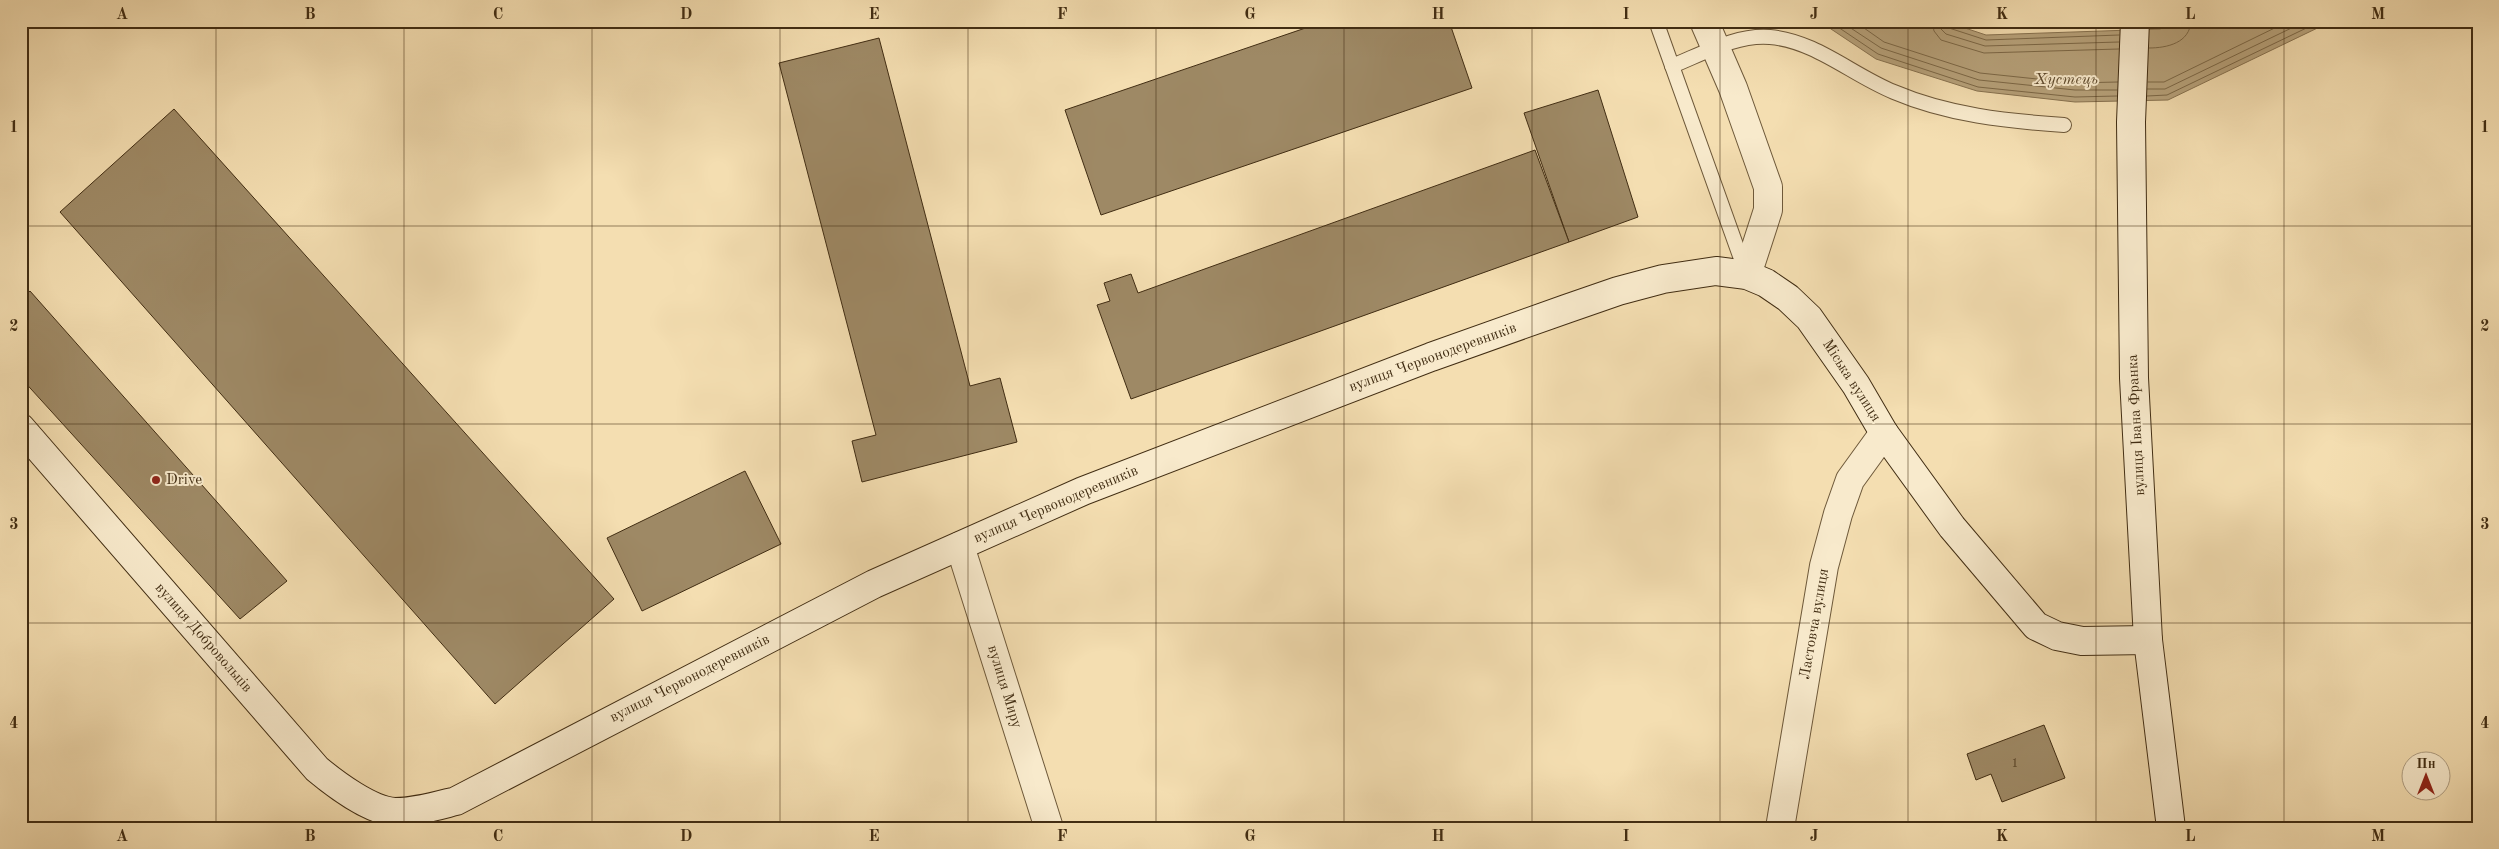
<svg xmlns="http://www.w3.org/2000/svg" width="2499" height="849" font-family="'Old Standard TT',serif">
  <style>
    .water { fill: #b7a27b; stroke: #887351 }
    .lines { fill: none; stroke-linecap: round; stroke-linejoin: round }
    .shore { stroke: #7c6847; stroke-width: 1 }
    .building { fill: #9e8965; stroke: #412d13 }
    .service-casing { stroke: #6e593a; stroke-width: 16 }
    .minor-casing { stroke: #6e593a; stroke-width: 30 }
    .secondary-casing { stroke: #412d13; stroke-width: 30 }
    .service { stroke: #f8eacc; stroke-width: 14 }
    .minor { stroke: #f8eacc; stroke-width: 28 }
    .secondary { stroke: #f8eacc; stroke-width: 28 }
    .grid { fill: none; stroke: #412d13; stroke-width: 1; stroke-opacity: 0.55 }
    .poi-dot { fill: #8f2418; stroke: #f8eacc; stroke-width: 2 }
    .labels { text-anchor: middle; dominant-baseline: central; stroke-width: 4; stroke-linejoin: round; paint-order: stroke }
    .number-label { font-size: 12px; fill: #584428 }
    .street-label { font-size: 15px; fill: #412d13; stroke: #f8eacc }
    .poi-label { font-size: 15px; fill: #412d13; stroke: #f8eacc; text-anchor: start }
    .water-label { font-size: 16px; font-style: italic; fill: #5e4a2d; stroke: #f8eacc }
    .neatline { fill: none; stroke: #412d13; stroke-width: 2 }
    .grid-label { font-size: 16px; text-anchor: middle; font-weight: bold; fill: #412d13 }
  </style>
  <rect width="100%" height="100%" fill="#f4deb1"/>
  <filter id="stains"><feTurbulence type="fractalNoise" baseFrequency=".004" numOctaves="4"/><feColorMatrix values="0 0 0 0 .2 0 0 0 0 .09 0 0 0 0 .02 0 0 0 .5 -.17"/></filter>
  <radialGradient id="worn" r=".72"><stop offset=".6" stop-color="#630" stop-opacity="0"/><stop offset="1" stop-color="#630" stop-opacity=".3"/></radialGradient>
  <path class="water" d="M1819 21H1944L1986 35 2160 29 2176 21H2332L2168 100 2075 102 1977 91 1876 59Z"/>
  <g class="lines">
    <g class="shore">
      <path d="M1829 21 1878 54 1978 87 2075 97 2117 96"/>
      <path d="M1840 21 1881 48 1979 80 2075 90H2117"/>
      <path d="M1854 21 1884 42 1980 73 2075 83 2118 82"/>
      <path d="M1932 21 1934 31 1941 40 1984 53 2119 49"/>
      <path d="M1939 21 1941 29 1946 34 1985 46 2119 42"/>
      <path d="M1946 21 1949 28 1986 40 2119 35"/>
      <path d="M2149 48C2167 48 2190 43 2191 21"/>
      <path d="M2148 82H2164L2289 21"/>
      <path d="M2147 89H2165L2306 21"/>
      <path d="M2147 96 2167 95 2321 21"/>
    </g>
  </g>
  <g class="building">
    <path d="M1326 21H1449L1472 88 1101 215 1065 110Z"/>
    <path d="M879 38 970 386 1000 378 1017 442 862 482 852 441 876 435 779 63Z"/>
    <path d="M1598 90 1638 217 1569 242 1524 113Z"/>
    <path d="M174 109 614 599 495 704 60 212Z"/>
    <path d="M1535 150 1569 242 1131 399 1097 305 1110 301 1104 283 1131 274 1138 293Z"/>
    <path d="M30 291 287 581 240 619 21 378V299Z"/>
    <path d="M745 471 781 544 642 611 607 538Z"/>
    <path d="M2044 725 2065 778 2002 802 1991 774 1976 780 1967 754Z"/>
  </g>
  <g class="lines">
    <g class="service-casing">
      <g id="service">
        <path d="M1656 21 1745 270"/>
        <path d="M1672 66C1702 54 1737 34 1770 37 1816 41 1852 75 1894 92 1948 115 2006 121 2064 125"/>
      </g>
    </g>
    <g class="minor-casing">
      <g id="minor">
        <path d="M1704 21 1733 88 1768 187V210L1747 275"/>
        <path d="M960 546 1049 828"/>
        <path d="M1780 828 1824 566 1838 514 1850 480 1884 433"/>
      </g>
    </g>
    <g class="secondary-casing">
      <g id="secondary">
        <path d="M2135 21 2131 122 2134 378 2148 640 2171 828"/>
        <path d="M21 428 317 769C335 784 371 811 395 812 416 812 436 806 456 801L874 584 1083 491 1431 357 1566 309 1618 291 1663 279 1716 271 1747 275 1766 283 1788 298 1809 318 1856 385 1884 433 1952 527 2036 626 2057 636 2082 641 2148 640"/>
      </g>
    </g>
    <use href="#service" class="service"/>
    <use href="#minor" class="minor"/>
    <use href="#secondary" class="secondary"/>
  </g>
  <path class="grid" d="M216 21V828M404 21V828M592 21V828M780 21V828M968 21V828M1156 21V828M1344 21V828M1532 21V828M1720 21V828M1908 21V828M2096 21V828M2284 21V828M21 226H2478M21 424H2478M21 623H2478"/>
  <circle class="poi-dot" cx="156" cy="480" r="5"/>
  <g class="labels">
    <g class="number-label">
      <text x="2015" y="764">1</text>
    </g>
    <g class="street-label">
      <text transform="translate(1433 358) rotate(-20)">вулиця Червонодеревників</text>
      <text transform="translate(1851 381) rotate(57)">Міська вулиця</text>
      <text transform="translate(2137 425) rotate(-93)">вулиця Івана Франка</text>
      <text transform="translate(1056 505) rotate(-23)">вулиця Червонодеревників</text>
      <text transform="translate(1815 624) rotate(-80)">Ластовча вулиця</text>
      <text transform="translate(203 638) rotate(49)">вулиця Добровольців</text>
      <text transform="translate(690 679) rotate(-27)">вулиця Червонодеревників</text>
      <text transform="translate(1004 687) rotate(73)">вулиця Миру</text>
    </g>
    <g class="poi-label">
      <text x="166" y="480">Drive</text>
    </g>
    <g class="water-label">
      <text x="2066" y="80">Хустець</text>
    </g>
  </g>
  <rect width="2499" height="849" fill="none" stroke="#f4deb1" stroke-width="55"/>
  <g transform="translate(2426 776)"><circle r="24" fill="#f8eacc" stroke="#af9e82"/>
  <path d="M0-4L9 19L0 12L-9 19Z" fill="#8f2418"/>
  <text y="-8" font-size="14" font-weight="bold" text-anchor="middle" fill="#412d13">Пн</text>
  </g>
  <rect x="28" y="28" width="2444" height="794" class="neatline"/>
  <g class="grid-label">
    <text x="122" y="19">A</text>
    <text x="310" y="19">B</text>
    <text x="498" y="19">C</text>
    <text x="686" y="19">D</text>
    <text x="874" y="19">E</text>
    <text x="1062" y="19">F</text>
    <text x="1250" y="19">G</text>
    <text x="1438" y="19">H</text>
    <text x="1626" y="19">I</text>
    <text x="1814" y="19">J</text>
    <text x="2002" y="19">K</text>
    <text x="2190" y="19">L</text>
    <text x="2378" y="19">M</text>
    <text x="14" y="132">1</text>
    <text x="2485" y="132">1</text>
    <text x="14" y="331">2</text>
    <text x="2485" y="331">2</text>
    <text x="14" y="529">3</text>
    <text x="2485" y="529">3</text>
    <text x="14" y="728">4</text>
    <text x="2485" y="728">4</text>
    <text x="122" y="841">A</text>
    <text x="310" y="841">B</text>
    <text x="498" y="841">C</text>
    <text x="686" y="841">D</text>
    <text x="874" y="841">E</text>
    <text x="1062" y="841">F</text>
    <text x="1250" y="841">G</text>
    <text x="1438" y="841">H</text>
    <text x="1626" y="841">I</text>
    <text x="1814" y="841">J</text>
    <text x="2002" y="841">K</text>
    <text x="2190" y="841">L</text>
    <text x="2378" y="841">M</text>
  </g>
  <rect width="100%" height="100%" filter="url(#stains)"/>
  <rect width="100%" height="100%" fill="url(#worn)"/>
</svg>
